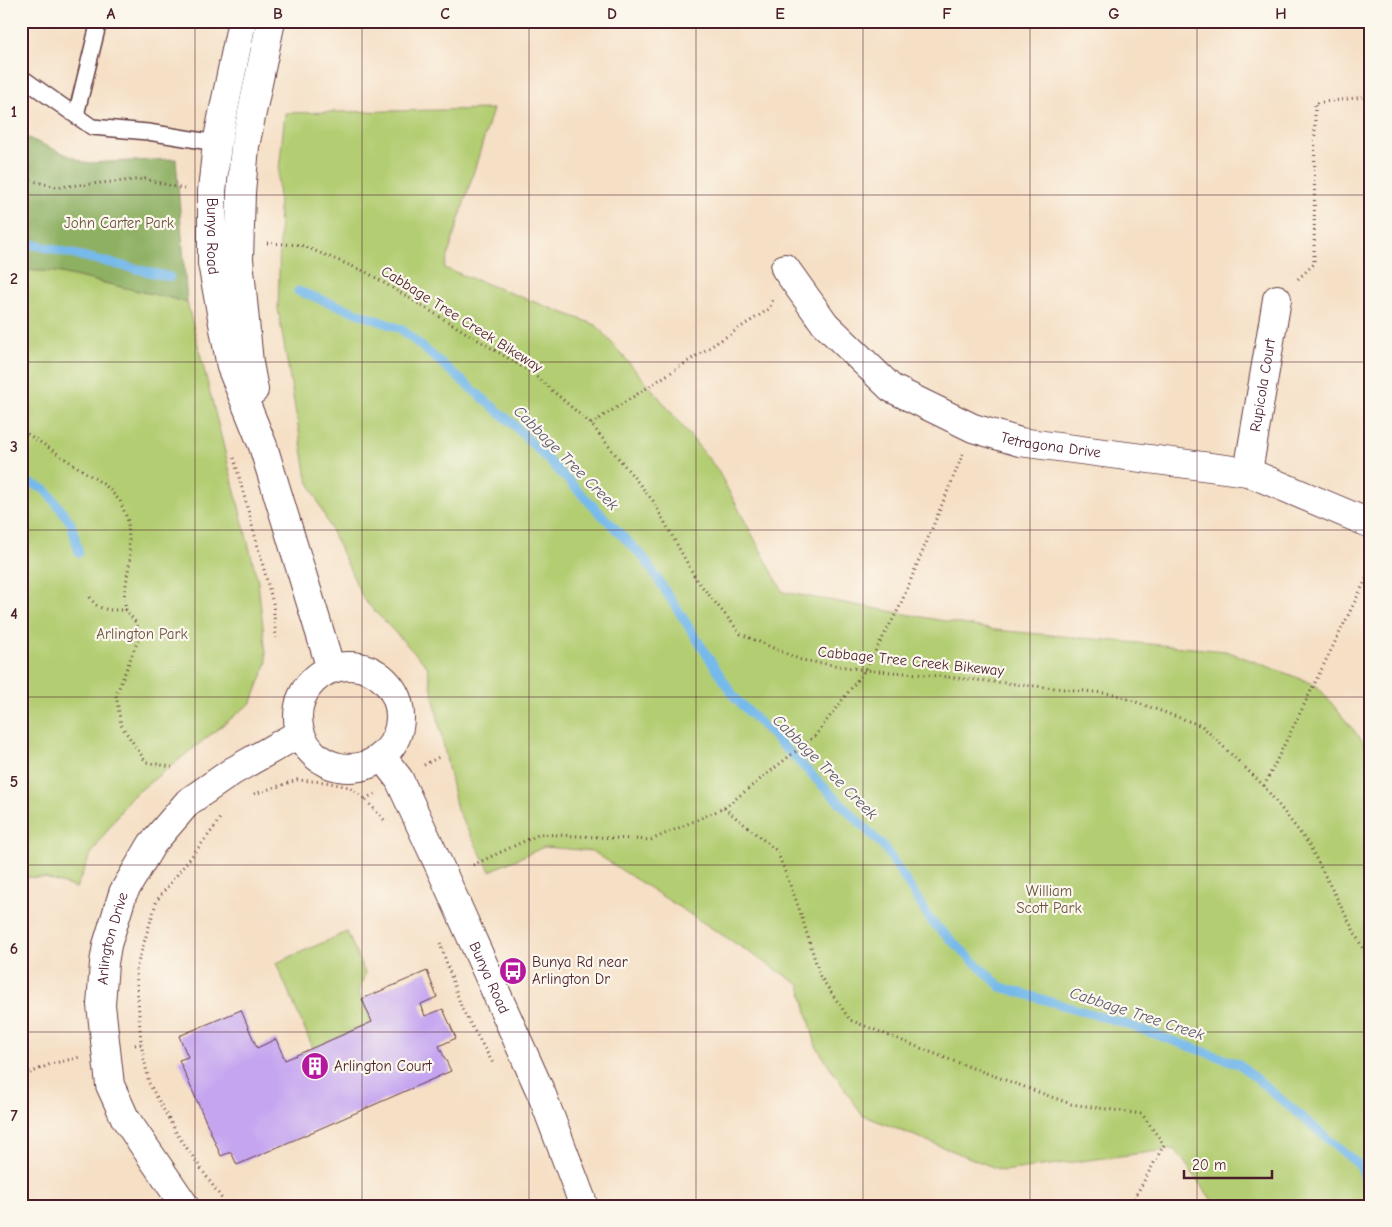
<svg xmlns="http://www.w3.org/2000/svg" width="1392" height="1227" font-family="'Comic Neue',sans-serif">
  <style>
    .green { fill: #b3cd72; stroke: #7e764e }
    .forest { fill: #8eb064; stroke: #6c6848 }
    .lines { fill: none; stroke-linecap: round; stroke-linejoin: round }
    .stream { stroke: #76b9eb; stroke-width: 9 }
    .building { fill: #c5a5f0 }
    .lane-casing { stroke: #643c42; stroke-width: 18 }
    .street-casing { stroke: #643c42; stroke-width: 30 }
    .secondary-casing { stroke: #643c42; stroke-width: 30 }
    .path { stroke: #643c42; stroke-width: 3; stroke-dasharray: 1 4; stroke-linecap: butt }
    .lane { stroke: #fff; stroke-width: 15 }
    .street { stroke: #fff; stroke-width: 28 }
    .secondary { stroke: #fff; stroke-width: 28 }
    .grid { fill: none; stroke: #4a1f2b; stroke-width: 1; stroke-opacity: 0.55 }
    .labels { text-anchor: middle; dominant-baseline: central; stroke-width: 4.5; stroke-linejoin: round; paint-order: stroke }
    .park-label { font-size: 15px; fill: #6a5340; stroke: #fbf7ec }
    .street-label { font-size: 15px; fill: #4a1f2b; stroke: #fbf7ec }
    .poi-label { font-size: 15px; fill: #4a1f2b; stroke: #fbf7ec; text-anchor: start }
    .water-label { font-size: 16px; font-style: italic; fill: #59556e; stroke: #fbf7ec }
    .neatline { fill: none; stroke: #4a1f2b; stroke-width: 2 }
    .grid-label { font-size: 16px; text-anchor: middle; font-weight: bold; fill: #4a1f2b }
  </style>
  <rect width="100%" height="100%" fill="#fbf7ec"/>
  <filter id="ink" filterUnits="userSpaceOnUse"><feTurbulence type="fractalNoise" baseFrequency=".02" numOctaves="2"/><feDisplacementMap in="SourceGraphic" scale="10" xChannelSelector="R" yChannelSelector="G"/><feConvolveMatrix kernelMatrix="1 2 1 2 8 2 1 2 1" color-interpolation-filters="sRGB"/></filter>
  <filter id="wash" filterUnits="userSpaceOnUse"><feTurbulence type="fractalNoise" baseFrequency=".0096" numOctaves="4" result="noise"/><feDisplacementMap in="SourceGraphic" scale="20" xChannelSelector="R" yChannelSelector="G"/><feGaussianBlur stdDeviation="1.12" result="paint"/><feColorMatrix in="noise" values="0 0 0 0 0 0 0 0 0 0 0 0 0 0 0 0 0 1.4 0 .05"/><feComposite in="paint" operator="in"/></filter>
  <g filter="url(#wash)">
    <rect width="100%" height="100%" fill="#f5dfc5"/>
    <g class="green">
      <path d="M493 109 444 268 596 325 657 395 717 469 783 592 995 630 1226 651 1304 680 1318 687 1371 751V1206H1216L1175 1149 1003 1171 862 1115 816 1046 800 985 592 851 544 847 490 871 457 810 427 666 364 600 307 478 278 309 280 239 278 179 285 113Z"/>
      <path d="M21 270 56 272 187 302 258 582 267 662 252 702 129 799 91 854 76 888 45 878 21 877Z"/>
      <path d="M347 932 365 973 359 993 372 1022 313 1048 276 963Z"/>
    </g>
    <path class="forest" d="M21 135 86 163 176 159 187 302 57 272 21 270Z"/>
    <g class="lines">
      <g class="stream">
        <path d="M21 243 31 244 170 277"/>
        <path d="M298 291 401 329 512 423 644 558 735 698 885 848 932 922 1001 987 1123 1023 1239 1064 1359 1165 1371 1196"/>
        <path d="M21 479 46 490 71 523 79 553"/>
      </g>
    </g>
    <g id="blocks">
      <path class="building" d="M427 971 437 997 421 1004 425 1016 443 1009 456 1038 439 1046 451 1071 237 1165 231 1152 221 1156 179 1060 188 1057 179 1036 241 1010 257 1048 276 1039 285 1060 372 1022 362 999Z"/>
    </g>
  </g>
  <g filter="url(#ink)">
    <use href="#blocks" fill-opacity="0" stroke="#643c42" stroke-width="1"/>
    <g class="lines">
      <g class="lane-casing">
        <g id="lane">
          <path d="M21 77 92 127 148 132 222 144"/>
          <path d="M76 115 99 21"/>
        </g>
      </g>
      <g class="street-casing">
        <g id="street">
          <path id="s1" d="M785 268 825 324 891 388 973 428 1020 442 1248 472 1371 524"/>
          <path id="s2" d="M1248 472 1277 299"/>
          <path id="s3" d="M185 1206 125 1118 110 1085 101 1005 104 963 107 945 123 893 152 844 188 802 233 771 300 733"/>
        </g>
      </g>
      <g class="secondary-casing">
        <g id="secondary">
          <path id="s4" d="M242 21 217 143 212 191V263L231 367 263 446 331 669"/>
          <path d="M254 390 249 363 239 259 241 193 245 146 271 21"/>
          <circle cx="349" cy="717" r="51"/>
          <path id="s5" d="M382 757 399 779 443 874 542 1095 584 1206"/>
        </g>
      </g>
      <g class="path">
        <path d="M21 178 57 187 145 179 184 189"/>
        <path d="M267 243 301 245 366 272 531 372 591 424 653 501 696 579 741 634 801 660 865 670 917 674 1114 694 1202 726 1264 786 1308 843 1371 964"/>
        <path d="M1298 279 1314 264 1315 103 1371 96"/>
        <path d="M591 424 769 309 773 299"/>
        <path d="M21 426 28 434 106 486 120 501 128 521 130 559 124 597 126 610 137 624 138 640 116 695 121 725 146 762 172 767"/>
        <path d="M234 458 273 603 276 638"/>
        <path d="M90 597C98 612 111 610 126 610"/>
        <path d="M424 765 439 757"/>
        <path d="M1264 786 1371 569"/>
        <path d="M254 794 297 780 325 782 349 787 365 799 386 822"/>
        <path d="M365 799 375 793"/>
        <path d="M724 808 777 851 799 908 820 976 850 1020 948 1059 1071 1104 1142 1114 1164 1145 1130 1206"/>
        <path d="M473 865 540 834 651 840 724 808 815 736 865 670 899 608 963 454"/>
        <path d="M440 943 462 1009 494 1065"/>
        <path d="M141 1044 149 1083 177 1134 227 1206"/>
        <path d="M135 1045 141 1044 136 969 157 900 214 828 221 816"/>
        <path d="M21 1077 51 1064 80 1057"/>
      </g>
      <use href="#lane" class="lane"/>
      <use href="#street" class="street"/>
      <use href="#secondary" class="secondary"/>
    </g>
  </g>
  <path class="grid" d="M195 21V1206M362 21V1206M529 21V1206M696 21V1206M863 21V1206M1030 21V1206M1197 21V1206M21 195H1371M21 362H1371M21 530H1371M21 697H1371M21 865H1371M21 1032H1371"/>
  <defs>
    <g id="bus-disc" transform="scale(1.4375)"><circle r="9.5" fill="#b5179e" stroke="#fbf7ec"/><path d="M-5-6H5V4H4V6H2V4H-2V6H-4V4H-5ZM-3.5-4V0h7V-4ZM-3.5 1.2v1.5H-2V1.2ZM2 1.2v1.5H3.5V1.2Z" fill="#fff"/></g>
    <g id="building-disc" transform="scale(1.4375)"><circle r="9.5" fill="#b5179e" stroke="#fbf7ec"/><path d="M-4-6H4V6H1V3H-1V6H-4ZM-2.5-4.3h1.7v1.8h-1.7ZM.8-4.3h1.7v1.8H.8ZM-2.5-1h1.7V.8h-1.7ZM.8-1h1.7V.8H.8Z" fill="#fff"/></g>
  </defs>
  <g fill-rule="evenodd">
    <use href="#bus-disc" x="513" y="971"/>
    <use href="#building-disc" x="315" y="1066"/>
  </g>
  <g class="labels">
    <g class="park-label">
      <text x="119" y="223">John Carter Park</text>
      <text x="142" y="634">Arlington Park</text>
      <text x="1049" y="891">William<tspan x="1049" dy="17">Scott Park</tspan></text>
    </g>
    <g class="street-label">
      <text stroke="none"><textPath href="#s4" startOffset="218">Bunya Road</textPath></text>
      <text transform="translate(462 319) rotate(32)">Cabbage Tree Creek Bikeway</text>
      <text stroke="none"><textPath href="#s2" startOffset="88">Rupicola Court</textPath></text>
      <text stroke="none"><textPath href="#s1" startOffset="332">Tetragona Drive</textPath></text>
      <text transform="translate(911 661) rotate(6)">Cabbage Tree Creek Bikeway</text>
      <text stroke="none"><textPath href="#s3" startOffset="291">Arlington Drive</textPath></text>
      <text stroke="none"><textPath href="#s5" startOffset="246">Bunya Road</textPath></text>
    </g>
    <g class="poi-label">
      <text x="532" y="962">Bunya Rd near<tspan x="532" dy="17">Arlington Dr</tspan></text>
      <text x="334" y="1066">Arlington Court</text>
    </g>
    <g class="water-label">
      <text transform="translate(566 458) rotate(45)">Cabbage Tree Creek</text>
      <text transform="translate(825 767) rotate(45)">Cabbage Tree Creek</text>
      <text transform="translate(1137 1014) rotate(18)">Cabbage Tree Creek</text>
    </g>
  </g>
  <rect width="1392" height="1227" fill="none" stroke="#fbf7ec" stroke-width="55"/>
  <path d="M1184 1170v8h88v-8" fill="none" stroke="#4a1f2b" stroke-width="2.5"/>
  <text x="1192" y="1170" font-size="15" fill="#4a1f2b" stroke="#fbf7ec" stroke-width="4" paint-order="stroke">20 m</text>
  <rect x="28" y="28" width="1336" height="1172" class="neatline"/>
  <g class="grid-label">
    <text x="111" y="19">A</text>
    <text x="278" y="19">B</text>
    <text x="445" y="19">C</text>
    <text x="612" y="19">D</text>
    <text x="780" y="19">E</text>
    <text x="947" y="19">F</text>
    <text x="1114" y="19">G</text>
    <text x="1281" y="19">H</text>
    <text x="14" y="117">1</text>
    <text x="14" y="284">2</text>
    <text x="14" y="452">3</text>
    <text x="14" y="619">4</text>
    <text x="14" y="787">5</text>
    <text x="14" y="954">6</text>
    <text x="14" y="1121">7</text>
  </g>
</svg>
